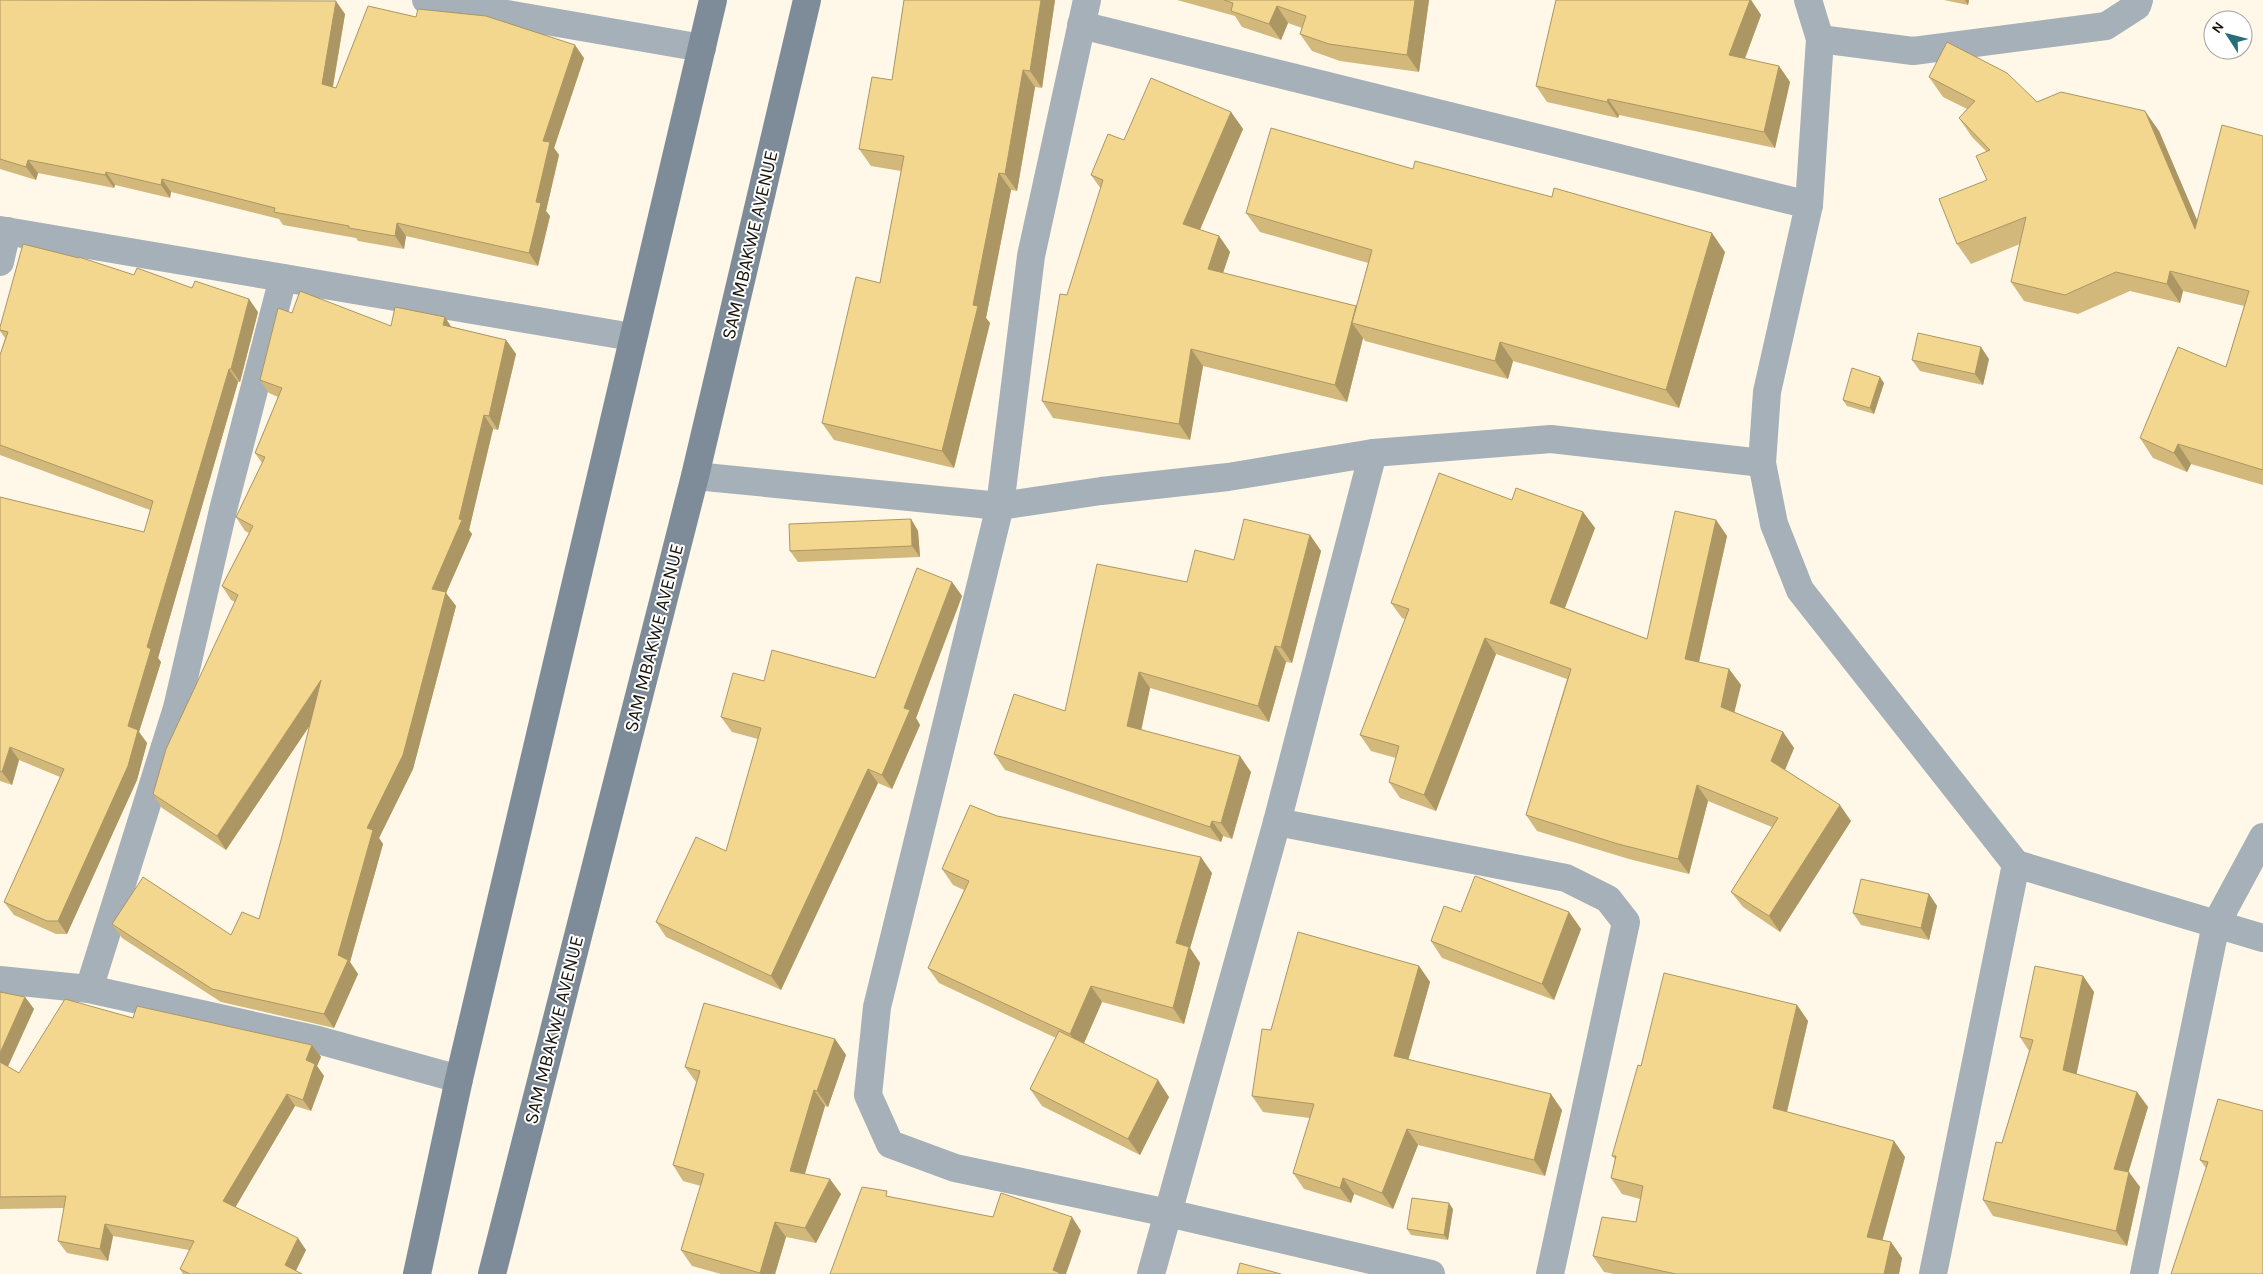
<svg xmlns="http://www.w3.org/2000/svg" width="2263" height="1274" font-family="Karla,sans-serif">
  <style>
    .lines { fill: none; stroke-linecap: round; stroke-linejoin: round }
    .street { stroke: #a6b0b8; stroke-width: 28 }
    .secondary { stroke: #7e8c99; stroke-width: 28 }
    .wall { fill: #d2b97b }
    .shaded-wall { fill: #ab9664 }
    .building { fill: #f4d78f; stroke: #ab9664 }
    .labels { text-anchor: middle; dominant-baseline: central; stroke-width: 4; stroke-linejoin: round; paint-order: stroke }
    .street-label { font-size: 19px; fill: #19150b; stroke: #fff }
  </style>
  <rect width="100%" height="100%" fill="#fff8e8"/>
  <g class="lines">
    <g class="street">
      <path d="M426 0 702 48"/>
      <path d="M1087 0 1031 256 1000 506 877 1007 868 1095 890 1144 955 1168 1168 1213 1431 1274"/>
      <path d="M1808 0 1820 39 1809 205 1767 392 1762 463 1774 524 1800 590 2016 864 1933 1274"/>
      <path d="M1081 25 1809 205"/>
      <path d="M1820 39 1913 51 2106 26 2137 6 2139 0"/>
      <path d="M0 230 632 337"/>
      <path d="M0 262 7 231"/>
      <path d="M695 476 1000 506 1101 491 1228 477 1373 453 1551 439 1762 463"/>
      <path d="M1277 822 1566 878 1608 899 1626 922 1550 1274"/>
      <path d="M2016 864 2263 938"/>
      <path d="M0 980 89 989 318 1040 459 1079"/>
      <path d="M89 989 177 708 224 506 283 278"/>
      <path d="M1151 1274 1277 822 1373 453"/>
      <path d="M2144 1274 2216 924 2263 837"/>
    </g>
    <g class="secondary">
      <path d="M417 1274 459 1079 713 0"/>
      <path d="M492 1274 695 476 807 0"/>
    </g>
  </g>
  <g class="wall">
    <path d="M0 0 345 14 333 87 336 88 584 58 554 148 559 155 546 211 550 216 538 266 406 236 404 249 358 241 356 238 283 225 279 219 171 192 170 198 115 185 114 188 38 173 36 180 0 169Z"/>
    <path d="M904 0H1055L1042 88 1035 87 1017 191 1011 190 986 318 990 323 954 468 834 440 822 423 880 283 901 171 871 166 859 149 892 80Z"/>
    <path d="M1177 0H1429L1419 72 1340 61 1312 51 1300 34 1302 28 1288 23 1281 40 1242 27 1235 16Z"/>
    <path d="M1556 0H1751L1761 15 1745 59 1779 66 1790 82 1775 148 1619 115 1618 118 1547 102 1536 86Z"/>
    <path d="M1944 0H1969L1968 5Z"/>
    <path d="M1929 77 2159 131 2197 221 2263 136V485L2191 464 2187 472 2153 458 2140 438 2226 367 2244 306 2183 291 2180 303 2130 291 2078 314 2024 301 2011 282 2020 244 1971 264 1957 244 1987 180 1986 151 1972 137 1959 118 1967 109 1943 97Z"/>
    <path d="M1231 112 1243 129 1200 230 1219 236 1230 252 1223 273 1356 306V307L1368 263 1260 232 1246 213 1413 169 1725 252 1679 408 1513 361 1508 379 1365 341 1363 338 1347 402 1203 366 1190 440 1053 418 1042 401 1067 295 1101 189 1091 175 1124 140Z"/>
    <path d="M134 275 258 312 240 382H238L158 658 161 662 139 732 147 743 137 780 67 934H56L14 915 4 902 60 777 19 760 12 785 0 781V497L144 532 150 510 0 455V355L5 338 0 331V327Z"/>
    <path d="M292 313 391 326 452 327 506 340 516 354 498 430 493 429 469 530 472 534 446 593 456 606 413 769 379 838 383 844 350 962 358 974 334 1028 221 1002 122 938 112 924 231 935 259 919 281 840 310 725 226 850 162 808 153 794 235 602 231 600 222 586 249 533 245 531 236 517 262 463 255 453 278 397 269 393 260 380Z"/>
    <path d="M1989 359 1983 385 1920 371 1912 360Z"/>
    <path d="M1884 383 1874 414 1847 406 1843 400Z"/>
    <path d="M1512 500 1583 512 1595 528 1565 608 1647 639 1716 520 1727 536 1699 662 1729 669 1741 685 1734 712 1783 732 1794 748 1785 770 1851 821 1780 932 1743 907 1731 892 1772 827 1708 801 1689 874 1629 859 1537 831 1526 815 1567 679 1496 654 1436 811 1400 798 1389 782 1396 758 1371 751 1360 735 1405 619 1402 618 1391 603Z"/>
    <path d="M911 519 918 531 920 557 798 562 790 551Z"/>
    <path d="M1310 535 1321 551 1292 663 1286 662 1269 722 1150 688 1141 729 1251 772 1232 839 1223 836 1221 842 1005 770 994 754 1065 711 1187 582 1234 560Z"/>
    <path d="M952 582 962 596 916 718 920 725 892 789 878 783 781 990 666 937 656 922 726 851 758 739 732 732 721 717 764 681 875 678Z"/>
    <path d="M997 816 1212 873 1190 948 1200 963 1184 1024 1102 1002 1084 1043 1169 1097 1140 1155 1042 1106 1030 1089 1056 1038 939 983 928 968 964 890 953 885 942 869Z"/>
    <path d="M1929 894 1937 906 1929 940 1861 925 1853 913Z"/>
    <path d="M1461 912H1569L1581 929 1554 1000 1442 958 1431 941Z"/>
    <path d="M1419 966 1430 982 1408 1059 1562 1110 1545 1176 1418 1145 1393 1209 1354 1194 1351 1203 1304 1189 1293 1173 1310 1118 1263 1112 1252 1096 1271 1030Z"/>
    <path d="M2083 976 2094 992 2076 1074 2137 1092 2148 1107 2128 1172 2140 1187 2127 1246 1993 1216 1983 1200 2002 1143 2029 1051 2020 1037Z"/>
    <path d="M0 992 25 997 34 1009 8 1067 19 1073 133 1018 312 1045 321 1057 317 1066 324 1076 311 1111 295 1106 235 1207 306 1250 296 1271 303 1274H183L180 1269 189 1250 113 1236 108 1261 67 1253 58 1241 64 1208 0 1209Z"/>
    <path d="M1797 1005 1808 1021 1787 1112 1894 1141 1905 1157 1882 1240 1891 1242 1902 1258 1899 1274H1614L1604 1272 1593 1256 1636 1222 1640 1199 1622 1194 1611 1178 1615 1159 1612 1156 1641 1066Z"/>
    <path d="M835 1039 846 1055 828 1107 825 1106 805 1174 841 1194 816 1243 786 1237 775 1274H721L692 1266 681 1250 701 1186 683 1181 673 1165 696 1082 685 1067Z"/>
    <path d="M2263 1111 2206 1168 2200 1160Z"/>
    <path d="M1453 1209 1448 1240 1411 1235 1407 1229Z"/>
  </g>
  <g class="shaded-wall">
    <path d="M1041 0H1055L1042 88 1030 71Z"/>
    <path d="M1415 0H1429L1419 72 1407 55Z"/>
    <path d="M1750 0H1751L1761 15 1740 71 1729 55Z"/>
    <path d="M1965 0H1969L1968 5Z"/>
    <path d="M336 1 345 14 331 97 322 84Z"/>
    <path d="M1277 6 1288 23 1281 40 1269 24Z"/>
    <path d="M575 45 584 58 554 148 559 155 546 211 550 216 538 266 529 253 543 141Z"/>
    <path d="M1779 66 1790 82 1775 148 1764 132Z"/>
    <path d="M1023 70 1035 87 1017 191 1005 174Z"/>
    <path d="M1608 99 1619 115 1618 118 1607 102Z"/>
    <path d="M2145 111 2159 131 2209 248 2195 229Z"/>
    <path d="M1231 112 1243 129 1195 241 1183 224Z"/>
    <path d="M28 160 38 173 36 180 26 167Z"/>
    <path d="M106 172 115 185 114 188 105 175Z"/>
    <path d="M999 173 1011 190 986 318 990 323 954 468 942 451 973 305Z"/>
    <path d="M162 179 171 192 170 198 161 185Z"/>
    <path d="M397 223 406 236 404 249 395 236Z"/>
    <path d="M1712 233 1725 252 1679 408 1666 390Z"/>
    <path d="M1219 236 1230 252 1219 285 1208 269Z"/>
    <path d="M2170 271 2183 291 2180 303 2167 284Z"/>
    <path d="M249 299 258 312 240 382 231 369Z"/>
    <path d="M1356 306 1367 322 1352 323 1363 338 1347 402 1335 385Z"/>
    <path d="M445 317 454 331 443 325Z"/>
    <path d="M506 340 516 354 498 430 489 416Z"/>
    <path d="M1500 342 1513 361 1508 379 1495 361Z"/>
    <path d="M1981 347 1989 359 1983 385 1975 374Z"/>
    <path d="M1191 349 1203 366 1190 440 1179 424Z"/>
    <path d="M229 369 238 382 158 658 161 662 139 732 147 743 137 780 67 934 58 921 147 647Z"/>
    <path d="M1880 377 1884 383 1874 414 1870 408Z"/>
    <path d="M484 415 493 429 469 530 472 534 446 593 456 606 413 769 379 838 383 844 350 962 358 974 334 1028 324 1014 367 828 432 589 459 519Z"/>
    <path d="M2178 444 2191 464 2187 472 2174 453Z"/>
    <path d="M1583 512 1595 528 1561 618 1550 603Z"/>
    <path d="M911 519 918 531 920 557 912 546Z"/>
    <path d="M1716 520 1727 536 1696 675 1685 659Z"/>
    <path d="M1310 535 1321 551 1292 663 1281 647Z"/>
    <path d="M952 582 962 596 916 718 920 725 892 789 882 775 904 708Z"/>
    <path d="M1485 638 1496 654 1436 811 1424 795Z"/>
    <path d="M1275 646 1286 662 1269 722 1258 706Z"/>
    <path d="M1729 669 1741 685 1732 722 1721 707Z"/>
    <path d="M1139 672 1150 688 1139 741 1127 726Z"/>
    <path d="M321 680 331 694 226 850 217 836Z"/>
    <path d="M1783 732 1794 748 1782 777 1771 761Z"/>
    <path d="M10 747 19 760 12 785 2 772Z"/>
    <path d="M1240 756 1251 772 1232 839 1221 823Z"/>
    <path d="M868 769 878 783 781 990 771 976Z"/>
    <path d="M1697 785 1708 801 1689 874 1678 859Z"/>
    <path d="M1840 805 1851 821 1780 932 1769 916Z"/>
    <path d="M1212 821 1223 836 1221 842 1210 827Z"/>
    <path d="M1201 857 1212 873 1190 948 1200 963 1184 1024 1173 1008 1176 943Z"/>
    <path d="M1929 894 1937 906 1929 940 1921 928Z"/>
    <path d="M1569 912 1581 929 1554 1000 1542 984Z"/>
    <path d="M1419 966 1430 982 1405 1072 1394 1056Z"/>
    <path d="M2083 976 2094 992 2074 1086 2063 1070Z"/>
    <path d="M1091 986 1102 1002 1081 1050 1070 1034Z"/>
    <path d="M25 997 34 1009 5 1072 0 1065V1053Z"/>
    <path d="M1797 1005 1808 1021 1784 1124 1773 1108Z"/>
    <path d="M835 1039 846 1055 828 1107 817 1091Z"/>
    <path d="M312 1045 321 1057 317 1066 324 1076 311 1111 303 1100 306 1060Z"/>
    <path d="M1158 1080 1169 1097 1140 1155 1128 1139Z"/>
    <path d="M814 1090 825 1106 801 1186 790 1171Z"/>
    <path d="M2137 1092 2148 1107 2125 1184 2114 1169Z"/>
    <path d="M287 1094 295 1106 232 1213 223 1201Z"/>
    <path d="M1551 1094 1562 1110 1545 1176 1534 1160Z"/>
    <path d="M1407 1129 1418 1145 1393 1209 1382 1193Z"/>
    <path d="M1894 1141 1905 1157 1879 1253 1867 1237Z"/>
    <path d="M2129 1172 2140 1187 2127 1246 2116 1231Z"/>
    <path d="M1343 1178 1354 1194 1351 1203 1340 1188Z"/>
    <path d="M830 1179 841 1194 816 1243 805 1228Z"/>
    <path d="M1449 1203 1453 1209 1448 1240 1444 1235Z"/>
    <path d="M1072 1217 1081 1231 1066 1274H1056L1053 1270Z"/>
    <path d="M775 1222 786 1237 775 1274H761L760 1273Z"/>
    <path d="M105 1224 113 1236 108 1261 100 1249Z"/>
    <path d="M298 1238 306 1250 294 1274 285 1265Z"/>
    <path d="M1891 1242 1902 1258 1899 1274H1884Z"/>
  </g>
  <g class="building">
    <path d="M0 0 336 1 322 84 336 88 368 6 416 17 418 9 486 16 575 45 543 141 550 142 536 202 541 203 529 253 397 223 395 236 349 228V226L274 212 275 208 162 179 161 185 106 172 105 175 28 160 26 167 0 159Z"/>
    <path d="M904 0H1041L1030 71 1023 70 1005 174 999 173 973 305 978 306 942 451 822 423 856 277 880 283 904 156 859 149 872 77 892 80Z"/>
    <path d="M1224 0H1415L1407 55 1329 44 1300 34 1306 16 1277 6 1269 24 1231 11 1233 3Z"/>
    <path d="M1556 0H1750L1729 55 1779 66 1764 132 1608 99 1607 102 1536 86Z"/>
    <path d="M1947 42 2007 73 2037 102 2061 92 2145 111 2195 229 2222 125 2263 136V470L2178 444 2174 453 2140 438 2178 347 2226 367 2249 291 2170 271 2167 284 2116 272 2065 295 2011 282 2026 217 1957 244 1939 199 1987 180 1976 156 1990 150 1959 118 1975 101 1929 77Z"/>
    <path d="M1151 78 1231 112 1183 224 1219 236 1208 269 1356 306 1335 385 1191 349 1179 424 1042 401 1060 294 1067 295 1103 180 1091 175 1108 134 1124 140Z"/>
    <path d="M1271 128 1413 169 1415 161 1552 197 1554 188 1712 233 1666 390 1500 342 1495 361 1352 323 1372 250 1246 213Z"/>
    <path d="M23 244 79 258V257L134 275 137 268 192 288 195 281 249 299 231 369H229L147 647 151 649 128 726 138 730 128 766 58 921H47L4 902 64 769 10 747 2 772 0 771V497L144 532 153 501 0 445V355L8 332 0 330V327Z"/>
    <path d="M300 291 391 326 395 307 445 317 443 325 506 340 489 416 484 415 459 519 462 520 432 589 446 592 403 755 367 828 373 830 338 955 348 960 324 1014 212 989 112 924 143 877 231 935 242 912 259 919 281 840 321 680 217 836 153 794 166 749 238 595 222 586 253 526 236 517 265 457 255 453 282 388 260 380 278 308 292 313Z"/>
    <path d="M1918 333 1981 347 1975 374 1912 360Z"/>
    <path d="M1852 368 1880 377 1870 408 1843 400Z"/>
    <path d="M1439 473 1512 500 1516 488 1583 512 1550 603 1647 639 1675 511 1716 520 1685 659 1729 669 1721 707 1783 732 1771 761 1840 805 1769 916 1731 892 1778 818 1697 785 1678 859 1618 844 1526 815 1571 669 1485 638 1424 795 1389 782 1399 746 1360 735 1409 609 1391 603Z"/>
    <path d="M911 519 912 546 790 551 789 524Z"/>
    <path d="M1244 519 1310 535 1281 647 1275 646 1258 706 1139 672 1127 726 1240 756 1221 823 1212 821 1210 827 994 754 1014 694 1065 711 1097 564 1187 582 1195 550 1234 560Z"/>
    <path d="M917 568 952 582 904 708 910 710 882 775 868 769 771 976 656 922 696 837 726 851 761 728 721 717 733 673 764 681 772 650 875 678Z"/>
    <path d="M970 805 997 816 1201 857 1176 943 1189 947 1173 1008 1091 986 1070 1034 928 968 969 881 942 869Z"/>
    <path d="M1475 876 1569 912 1542 984 1431 941 1444 906 1461 912Z"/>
    <path d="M1861 879 1929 894 1921 928 1853 913Z"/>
    <path d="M1298 932 1419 966 1394 1056 1551 1094 1534 1160 1407 1129 1382 1193 1343 1178 1340 1188 1293 1173 1314 1104 1252 1096 1262 1029 1271 1030Z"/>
    <path d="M2035 966 2083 976 2063 1070 2137 1092 2114 1169 2129 1172 2116 1231 1983 1200 1996 1142 2002 1143 2033 1040 2020 1037Z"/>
    <path d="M1664 973 1797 1005 1773 1108 1894 1141 1867 1237 1891 1242 1884 1274H1676L1593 1256 1602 1217 1636 1222 1643 1186 1611 1178 1616 1156H1612L1638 1065 1641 1066Z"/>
    <path d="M0 992 25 997 0 1053Z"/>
    <path d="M65 999 133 1018 137 1006 312 1045 306 1060 315 1064 303 1100 287 1094 223 1201 298 1238 285 1265 302 1274H190L180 1269 194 1241 105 1224 100 1249 58 1241 66 1196 0 1197V1062L19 1073Z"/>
    <path d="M704 1003 835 1039 817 1091 814 1090 790 1171 830 1179 805 1228 775 1222 760 1273 681 1250 704 1174 673 1165 700 1071 685 1067Z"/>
    <path d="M1059 1031 1158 1080 1128 1139 1030 1089Z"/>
    <path d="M2218 1099 2263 1111V1274H2171L2208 1162 2200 1160Z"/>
    <path d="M862 1187 887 1191 886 1196 993 1217 1001 1193 1072 1217 1053 1270 1062 1274H830Z"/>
    <path d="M1412 1198 1449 1203 1444 1235 1407 1229Z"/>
    <path d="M1240 1263 1281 1274H1237Z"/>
  </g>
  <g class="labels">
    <g class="street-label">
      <text transform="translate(750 245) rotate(-77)">SAM MBAKWE AVENUE</text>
      <text transform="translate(654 638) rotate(-76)">SAM MBAKWE AVENUE</text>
      <text transform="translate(554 1030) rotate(-76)">SAM MBAKWE AVENUE</text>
    </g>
  </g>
  <g transform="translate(2228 35) rotate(306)"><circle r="24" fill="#ffffff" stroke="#a3a19d"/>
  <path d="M0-4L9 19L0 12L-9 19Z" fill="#266e7a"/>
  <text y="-8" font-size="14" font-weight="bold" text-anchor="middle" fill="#19150b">N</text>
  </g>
</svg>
